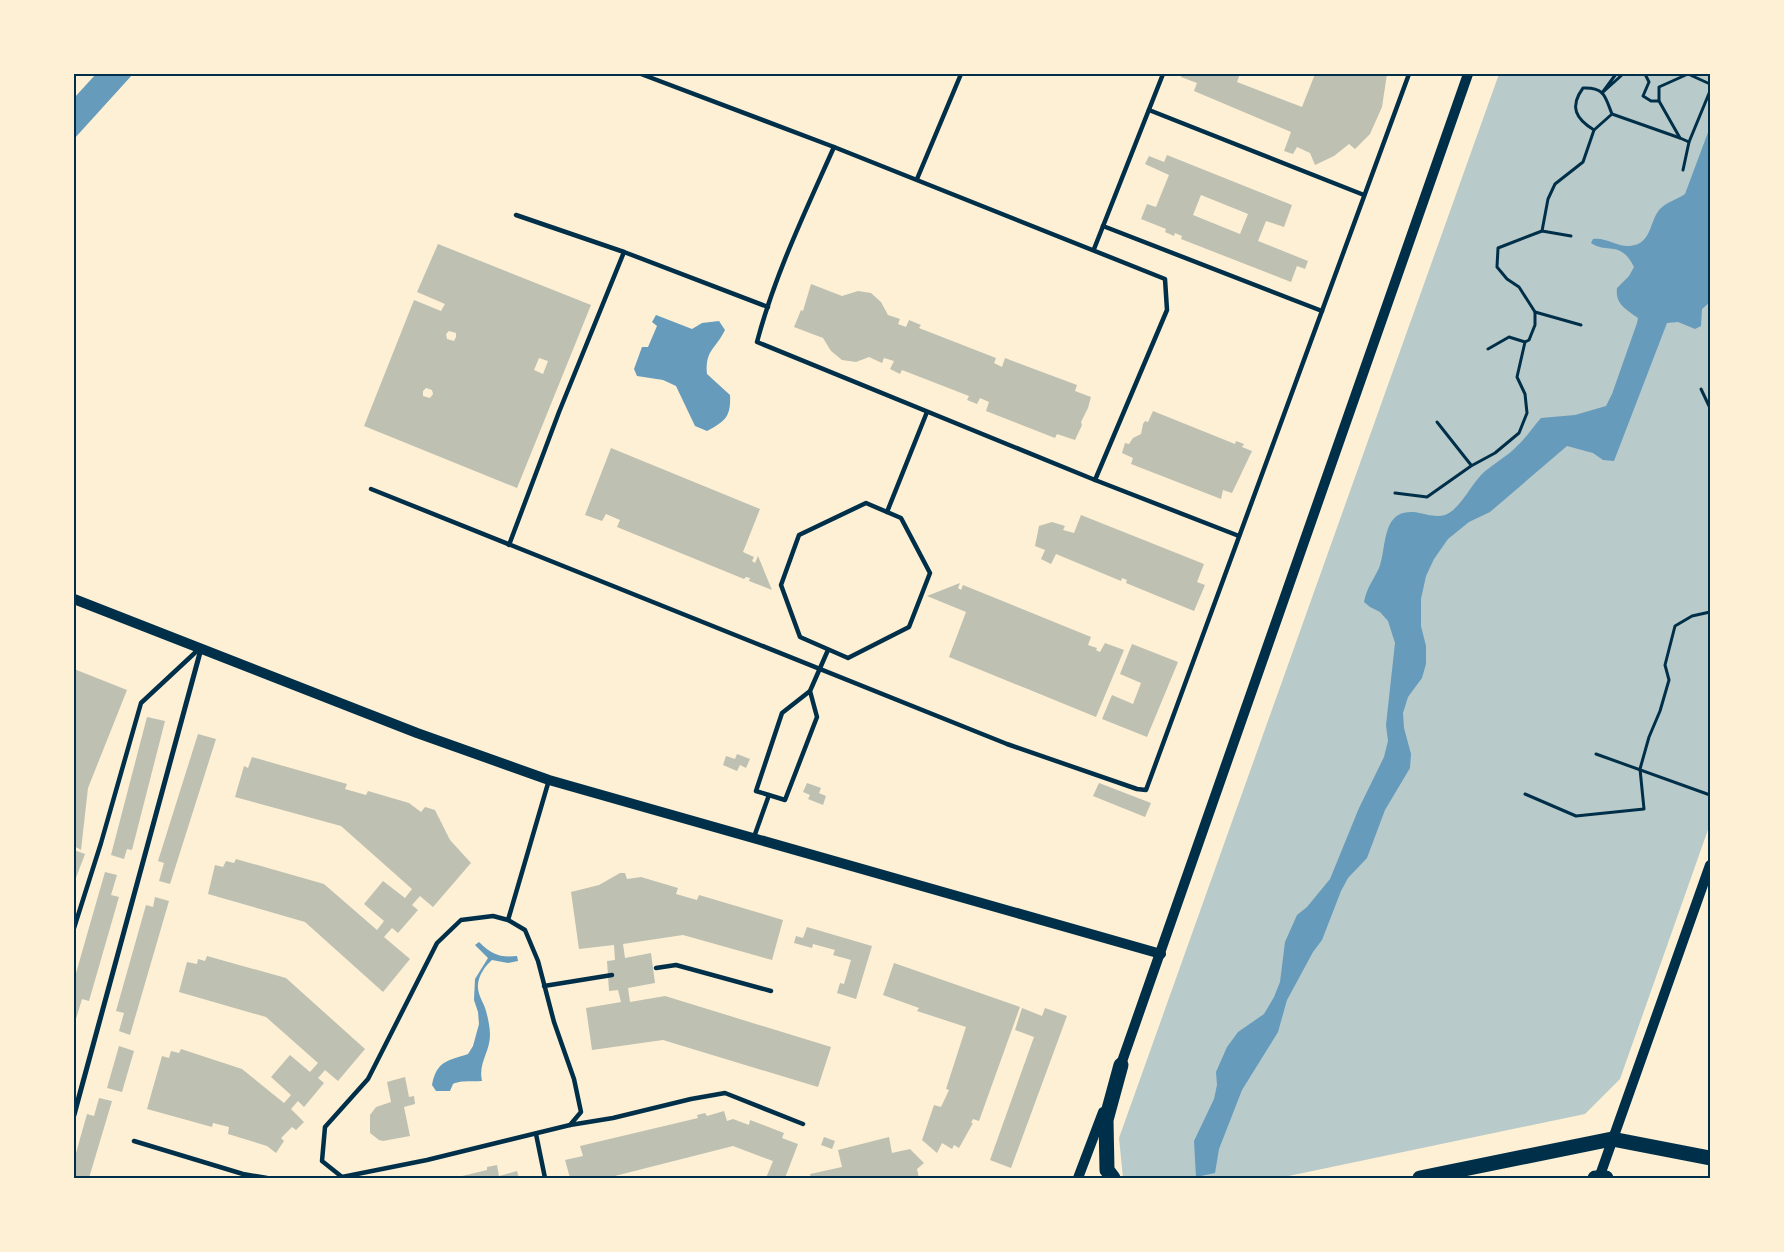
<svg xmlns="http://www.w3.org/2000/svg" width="1784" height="1252" font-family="Arial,sans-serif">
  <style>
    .green { fill: #b9caca }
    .water { fill: #669bbc }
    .building { fill: #bec0b2; fill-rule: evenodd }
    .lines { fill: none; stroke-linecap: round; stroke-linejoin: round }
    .path { stroke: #003049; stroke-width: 3 }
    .service { stroke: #003049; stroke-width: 4.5 }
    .pedestrian { stroke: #003049; stroke-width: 5 }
    .tertiary { stroke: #003049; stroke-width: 10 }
    .primary { stroke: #003049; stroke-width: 15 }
    .neatline { fill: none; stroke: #003049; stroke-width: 2 }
  </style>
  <rect width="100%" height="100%" fill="#fdf0d5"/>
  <path class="green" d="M1499 74H1710V824L1620 1079 1585 1114 1279 1178H1123L1119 1138Z"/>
  <g class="water">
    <path d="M96 74H133L74 139V98Z"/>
    <path d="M1710 127V302L1702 309 1701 326 1695 329 1678 322 1667 323 1614 461 1603 460 1593 453 1567 446 1490 512 1469 522 1448 539 1434 559 1426 576 1421 599V626L1426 646V664L1422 678 1408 697 1403 713 1404 728 1411 754 1410 768 1385 810 1367 858 1348 878 1341 891 1322 940 1313 952 1287 1000 1278 1032 1242 1090 1219 1149 1215 1173 1196 1177 1194 1141 1214 1099 1217 1085 1216 1072 1227 1047 1238 1032 1264 1014 1274 997 1280 982 1285 942 1297 915 1307 907 1330 879 1359 808 1384 757 1388 741 1386 725 1395 643 1388 621 1380 612 1370 607 1364 602C1367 587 1373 581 1379 568 1387 548 1381 510 1413 512 1426 513 1440 521 1452 511 1464 501 1471 486 1481 475 1492 464 1507 457 1517 446 1526 438 1533 427 1541 418L1575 415 1606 406 1612 394 1637 323 1638 318C1626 309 1615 304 1617 288L1629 276 1634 267C1621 240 1607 254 1591 243L1593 239C1606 237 1617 247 1630 246 1653 244 1649 219 1661 208 1667 202 1678 199 1685 194Z"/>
    <path d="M656 315 692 329 702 323 719 321 725 330C715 350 705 350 707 374L730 395C731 416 726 421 707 431L695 426 676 386 663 380 637 376 634 369 642 347H648L657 326 652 322Z"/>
    <path d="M479 942C491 954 500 958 517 956L518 961 508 963 492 960C485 966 479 975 478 984 477 995 484 1002 486 1011 488 1018 490 1027 490 1035 490 1052 478 1063 482 1081 472 1082 461 1080 453 1084L450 1091H436L432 1085C437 1060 448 1061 468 1054L473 1046 479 1024 478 1012 474 1000 475 979 488 958 475 945Z"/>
  </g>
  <g class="building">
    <path d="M1182 74 1206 75V74H1240L1237 82 1302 107 1315 74H1387L1382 107 1370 134 1355 149 1349 144 1334 156 1315 165 1310 153 1297 147 1293 154 1284 151 1291 132 1194 91 1197 83 1181 77Z"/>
    <path d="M1167 155 1292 205 1284 227 1266 221 1258 241 1308 261 1305 269 1297 266 1291 282 1181 239 1182 236 1175 233 1174 236 1165 232 1166 229 1141 219 1147 204 1156 207 1169 175 1145 164 1149 156 1164 162ZM1201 195 1248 214 1240 234 1193 215Z"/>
    <path d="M438 244 591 305 517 488 364 426 414 300 441 311 445 304 417 292ZM449 331 456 333V337L454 341 447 339 446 334ZM539 358 548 361 543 374 534 370ZM426 388 432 390 433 394 430 398 423 396V391Z"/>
    <path d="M811 284 842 296 858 291 871 293 881 302 888 315 900 319 898 324 906 327 909 320 921 325 919 328 996 358 994 363 1002 367 1005 358 1077 385 1075 391 1091 397 1088 408 1081 422 1082 425 1075 440 1057 434 1055 438 986 411 989 402 980 398 977 404 967 400 969 396 902 370 900 374 890 369 894 361 884 358 882 363 869 357 856 362 842 360 831 351 823 338 794 327 801 310 803 311Z"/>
    <path d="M1153 411 1235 444 1236 441 1244 444 1242 447 1252 451 1232 493 1223 490 1221 499 1131 464 1133 458 1122 453 1125 443 1129 444 1133 438 1141 434 1143 424 1145 421 1148 422Z"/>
    <path d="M611 448 760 509 743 552 754 557 752 561 755 563 758 556 772 590 749 581 750 578 746 577 744 579 617 527 620 520 606 514 602 521 585 515Z"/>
    <path d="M1081 515 1204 564 1197 582 1205 585 1194 611 1126 583 1127 580 1122 578 1121 581 1056 554 1051 564 1041 559 1045 550 1035 546 1039 526 1052 522 1065 526 1063 530 1074 533Z"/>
    <path d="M960 583 958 588 961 590 963 585 1091 637 1088 645 1097 648 1096 650 1100 652 1105 643 1124 650 1096 717 949 657 966 612 927 596Z"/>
    <path d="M1132 644 1178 662 1147 737 1102 719 1112 695 1133 704 1141 683 1120 674Z"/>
    <path d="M74 669 127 690 88 788 81 850 74 846Z"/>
    <path d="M147 717 165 721 132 850 127 849 124 859 111 855Z"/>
    <path d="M198 734 216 739 170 884 159 881 164 863 158 861Z"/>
    <path d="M737 754 750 759 746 768 740 765 737 771 723 765 726 756 735 759Z"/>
    <path d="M252 757 347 784 345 789 366 795 368 791 409 803 421 812 425 807 435 810 450 840 471 863 433 907 420 896 412 905 418 910 398 933 392 928 384 937 410 959 383 992 305 922 208 894 215 865 223 867 226 861 234 863 236 859 324 884 377 930 384 921 364 904 383 881 405 898 412 889 341 826 235 797 244 766 248 768Z"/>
    <path d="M807 783 821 788 819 793 826 796 823 805 808 799 810 795 803 792Z"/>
    <path d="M1099 783 1151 803 1145 817 1093 796Z"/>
    <path d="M74 850 85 854 74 883Z"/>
    <path d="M105 872 117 875 111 895 119 897 89 1001 82 999 76 1019 74 1018V980Z"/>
    <path d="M620 873H625L627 879 641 877 678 888 676 894 697 900 699 895 783 920 772 960 683 935 623 944 625 958 651 953 655 983 628 988 630 1002 665 996 831 1047 818 1087 663 1040 592 1050 586 1008 621 1002 618 990 609 991 607 961 615 960 614 945 579 949 571 892 599 885Z"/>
    <path d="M155 897 169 901 130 1035 119 1031 124 1013 116 1011 146 905 153 907Z"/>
    <path d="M807 927 872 946 856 999 837 993 840 983 844 984 851 960 833 955 835 950 813 944 812 948 794 943 796 936 803 938Z"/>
    <path d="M207 956 286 978 365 1049 338 1081 325 1070 318 1078 324 1083 304 1107 298 1101 291 1109 304 1122 296 1130 292 1127 281 1138 284 1141 276 1153 267 1146 228 1134 229 1127 213 1123 212 1127 147 1109 162 1056 169 1058 171 1051 179 1053 181 1049 242 1069 284 1103 291 1095 271 1077 290 1055 310 1072 318 1063 266 1017 179 992 187 962 197 964 198 959 205 961Z"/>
    <path d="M894 963 1020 1007 979 1121 973 1119 971 1123H973L959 1148 954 1145 952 1149 942 1143 937 1153 922 1140 934 1105 941 1107 949 1090 946 1089 966 1027 917 1011 919 1008 883 995Z"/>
    <path d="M1022 1008 1042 1016 1045 1008 1067 1016 1011 1168 990 1160 1034 1037 1015 1030Z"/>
    <path d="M119 1046 134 1051 122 1092 107 1088Z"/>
    <path d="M405 1077 409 1097 414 1096 415 1104 404 1107 410 1136 383 1141 379 1140 370 1133V1115L376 1107 391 1102 387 1082Z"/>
    <path d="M99 1098 112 1101 89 1178H74V1160L87 1114 94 1116Z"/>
    <path d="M724 1111 727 1121 733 1119 749 1125 750 1120 784 1133 782 1138 798 1144 785 1178H766L773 1161 733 1146 607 1178H570L565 1160 583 1156 580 1146 698 1118 697 1115 705 1113 707 1116Z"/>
    <path d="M824 1137 835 1141 832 1149 821 1145Z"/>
    <path d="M889 1137 892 1153 910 1149 924 1163 917 1169 919 1178H811L810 1174 842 1167 838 1150Z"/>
    <path d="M497 1165 499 1176 517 1171 519 1178H454L487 1170V1167Z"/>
  </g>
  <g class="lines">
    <g class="path">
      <path d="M1616 74 1602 93 1623 74"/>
      <path d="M1645 74 1649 82 1643 96 1651 101H1659L1680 138 1689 142"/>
      <path d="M1659 101V87L1688 74 1710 84"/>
      <path d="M1612 114C1605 97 1605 87 1583 88 1569 107 1576 119 1594 130L1612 114 1680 138"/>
      <path d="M1683 170 1689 142 1710 91"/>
      <path d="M1542 231 1571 236"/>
      <path d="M1535 312 1581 325"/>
      <path d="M1525 342 1529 340 1535 325V312L1519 287 1507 279 1497 267 1498 248 1542 231 1548 199 1555 184 1583 162 1594 130"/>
      <path d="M1701 389 1710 408"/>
      <path d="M1437 422 1471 465"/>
      <path d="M1395 493 1427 497 1471 466 1495 453 1519 433 1527 413 1525 394 1517 377 1525 342 1509 337 1488 349"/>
      <path d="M1596 754 1710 795"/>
      <path d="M1525 794 1576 816 1644 809 1640 769 1649 737 1660 711 1669 680 1665 665 1675 626 1692 616 1710 612"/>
    </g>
    <g class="service">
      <path d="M641 74 834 147"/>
      <path d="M1149 110 1364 195"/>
      <path d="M834 147 1165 279 1167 310 1095 480 757 342C775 274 806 210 834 147Z"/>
      <path d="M917 179 961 74"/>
      <path d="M516 215 624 252 768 307"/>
      <path d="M1103 226 1322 311"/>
      <path d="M1094 249 1163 74"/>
      <path d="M1095 480 1239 536"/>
      <path d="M371 489 1007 744 1137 789 1146 790 1409 74"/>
      <path d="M866 503 901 518 930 573 909 627 848 658 800 637 781 585 799 535Z"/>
      <path d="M887 512 927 412"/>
      <path d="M509 545 559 412 624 252"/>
      <path d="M810 691 782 713 756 791 785 800 817 717 810 691 828 650"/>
      <path d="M754 837 769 795"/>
      <path d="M508 920 493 916 461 920 437 943 368 1079 325 1127 322 1161 342 1177 427 1160 570 1125 581 1112 574 1079 554 1022 538 961 525 930 508 920 549 780"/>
      <path d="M74 928 101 843 141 703 199 649"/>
      <path d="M656 968 676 965 771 991"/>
      <path d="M544 986 612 975"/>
      <path d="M570 1125 613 1118 691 1099 725 1093 803 1124"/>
      <path d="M536 1134 545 1178"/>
      <path d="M134 1141 243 1174 267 1178"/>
    </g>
    <path class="pedestrian" d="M74 1115 201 649"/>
    <g class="tertiary">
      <path d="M74 599 417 733 549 780 1161 954"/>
      <path d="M1119 1070 1468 74"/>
      <path d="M1078 1178 1103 1112"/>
      <path d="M1599 1178 1710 865"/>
    </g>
    <g class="primary">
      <path d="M1113 1178 1107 1170 1106 1120 1121 1065"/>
      <path d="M1420 1178 1612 1139 1710 1158"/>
      <path d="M1595 1178H1606"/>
    </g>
  </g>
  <rect width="1784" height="1252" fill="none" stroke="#fdf0d5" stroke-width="150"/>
  <rect x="75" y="75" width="1634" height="1102" class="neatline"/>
</svg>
